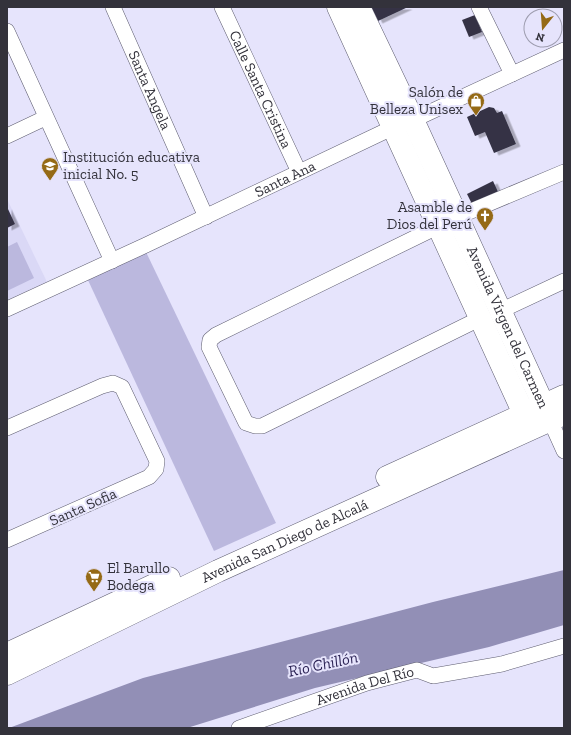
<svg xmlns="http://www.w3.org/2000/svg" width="571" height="735" font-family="'Zilla Slab',serif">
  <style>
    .built { fill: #dad8f6 }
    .green { fill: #bbb8de }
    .water { fill: #928fb6 }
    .building { fill: #353345; filter: url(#shadow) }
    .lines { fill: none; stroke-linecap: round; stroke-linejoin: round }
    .street-casing { stroke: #5e5d70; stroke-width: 16 }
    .secondary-casing { stroke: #5e5d70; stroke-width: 23 }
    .street { stroke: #fff; stroke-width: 15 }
    .secondary { stroke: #fff; stroke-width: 22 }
    .labels { text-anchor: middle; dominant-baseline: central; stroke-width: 4; stroke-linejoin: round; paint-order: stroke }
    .street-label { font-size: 15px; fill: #33323b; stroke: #e6e4fc }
    .poi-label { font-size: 15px; fill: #33323b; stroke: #e6e4fc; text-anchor: end }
    .water-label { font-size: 16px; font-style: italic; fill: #2b2254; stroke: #e6e4fc }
  </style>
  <defs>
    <filter id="shadow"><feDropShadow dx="4.5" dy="2.5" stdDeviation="0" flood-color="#0004"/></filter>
  </defs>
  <rect width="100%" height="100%" fill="#e6e4fc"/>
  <path class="built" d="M7 199 47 282 7 300Z"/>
  <g class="green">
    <path d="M17 242 34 278 7 291V247Z"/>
    <path d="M146 252 276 523 214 551 87 278Z"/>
  </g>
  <path class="water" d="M564 570V625L489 647 315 688 187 728H9L143 678 433 602Z"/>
  <g class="building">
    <path d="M371 7H408L378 21Z"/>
    <path d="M475 15 482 32 469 37 462 20Z"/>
    <path d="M489 107 494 108 497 113 502 111 516 144 494 153 485 132 475 136 467 117Z"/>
    <path d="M493 181 499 194 473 206 467 194Z"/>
    <path d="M7 207 15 224 7 228Z"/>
  </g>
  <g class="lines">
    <g class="street-casing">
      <g id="street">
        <path id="s1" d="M113 7 206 217"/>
        <path id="s2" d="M222 7 299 172"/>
        <path d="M479 7 512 74"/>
        <path d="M7 31 112 261"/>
        <path d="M7 136 45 118"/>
        <path d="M457 217 564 172"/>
        <path d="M439 226 216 335 210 340 209 347 246 423 255 426H262L481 318"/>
        <path id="s3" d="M7 309 146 245 394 127 413 120 564 50"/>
        <path d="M500 311 564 281"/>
        <path d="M550 420 564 451"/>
        <path d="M7 428 102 386 113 383 122 387 157 461 156 469 149 477 7 540"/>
        <path id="s4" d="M239 728 367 683 417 670 433 676 502 664 564 646"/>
      </g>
    </g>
    <g class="secondary-casing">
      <g id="secondary">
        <path d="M338 7 524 414 532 427"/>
        <path id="s5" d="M359 7 413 120 549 417"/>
        <path d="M387 477 564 396"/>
        <path d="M7 654 169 578"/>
        <path id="s6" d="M7 674 218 571 564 414"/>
      </g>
    </g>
    <use href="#street" class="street"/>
    <use href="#secondary" class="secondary"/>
  </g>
  <defs>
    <g id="shop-pin" transform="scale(0.9)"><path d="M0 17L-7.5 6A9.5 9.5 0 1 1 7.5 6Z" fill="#956a16" stroke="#e6e4fc"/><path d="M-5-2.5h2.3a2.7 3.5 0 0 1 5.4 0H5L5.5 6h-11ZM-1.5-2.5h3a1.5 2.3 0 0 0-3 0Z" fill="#fff"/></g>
    <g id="school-pin" transform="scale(0.9)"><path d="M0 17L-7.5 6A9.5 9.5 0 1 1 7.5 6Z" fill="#956a16" stroke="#e6e4fc"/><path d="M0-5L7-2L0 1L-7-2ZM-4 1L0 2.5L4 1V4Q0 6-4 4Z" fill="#fff"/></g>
    <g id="church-pin" transform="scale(0.9)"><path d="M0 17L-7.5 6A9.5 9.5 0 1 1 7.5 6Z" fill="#956a16" stroke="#e6e4fc"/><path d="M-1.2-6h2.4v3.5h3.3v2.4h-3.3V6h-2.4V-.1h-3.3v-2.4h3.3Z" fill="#fff"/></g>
    <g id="supermarket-pin" transform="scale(0.9)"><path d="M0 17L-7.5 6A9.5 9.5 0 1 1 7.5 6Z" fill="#956a16" stroke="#e6e4fc"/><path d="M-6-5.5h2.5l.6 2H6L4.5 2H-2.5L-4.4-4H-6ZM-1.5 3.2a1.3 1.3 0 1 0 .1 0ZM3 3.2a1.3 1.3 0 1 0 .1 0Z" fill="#fff"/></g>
  </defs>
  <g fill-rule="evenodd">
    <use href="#shop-pin" x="476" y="101"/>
    <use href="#school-pin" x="50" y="166"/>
    <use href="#church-pin" x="485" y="216"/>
    <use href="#supermarket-pin" x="94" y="577"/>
  </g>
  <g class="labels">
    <g class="street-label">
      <text stroke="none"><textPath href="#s1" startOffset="91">Santa Angela</textPath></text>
      <text stroke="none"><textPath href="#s2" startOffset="91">Calle Santa Cristina</textPath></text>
      <text stroke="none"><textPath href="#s3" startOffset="307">Santa Ana</textPath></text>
      <text stroke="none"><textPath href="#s5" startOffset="353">Avenida Vírgen del Carmen</textPath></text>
      <text transform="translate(83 507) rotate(-24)">Santa Sofia</text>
      <text stroke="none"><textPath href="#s6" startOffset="308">Avenida San Diego de Alcalá</textPath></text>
      <text stroke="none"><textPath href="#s4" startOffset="133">Avenida Del Río</textPath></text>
    </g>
    <g class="poi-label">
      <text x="463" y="92">Salón de<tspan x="463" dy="17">Belleza Unisex</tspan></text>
      <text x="63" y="157" text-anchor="start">Institución educativa<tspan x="63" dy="17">inicial No. 5</tspan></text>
      <text x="472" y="207">Asamble de<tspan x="472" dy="17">Dios del Perú</tspan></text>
      <text x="107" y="568" text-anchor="start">El Barullo<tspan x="107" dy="17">Bodega</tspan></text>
    </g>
    <g class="water-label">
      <text transform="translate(323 664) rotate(-12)">Río Chillón</text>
    </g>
  </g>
  <rect width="571" height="735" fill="none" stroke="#33323b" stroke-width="16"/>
  <g transform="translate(543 28) rotate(197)"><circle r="19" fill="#e6e4fc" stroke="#9e9daf"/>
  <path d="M0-3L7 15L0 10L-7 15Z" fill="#956a16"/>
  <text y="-6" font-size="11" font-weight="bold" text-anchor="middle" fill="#33323b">N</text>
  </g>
</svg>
